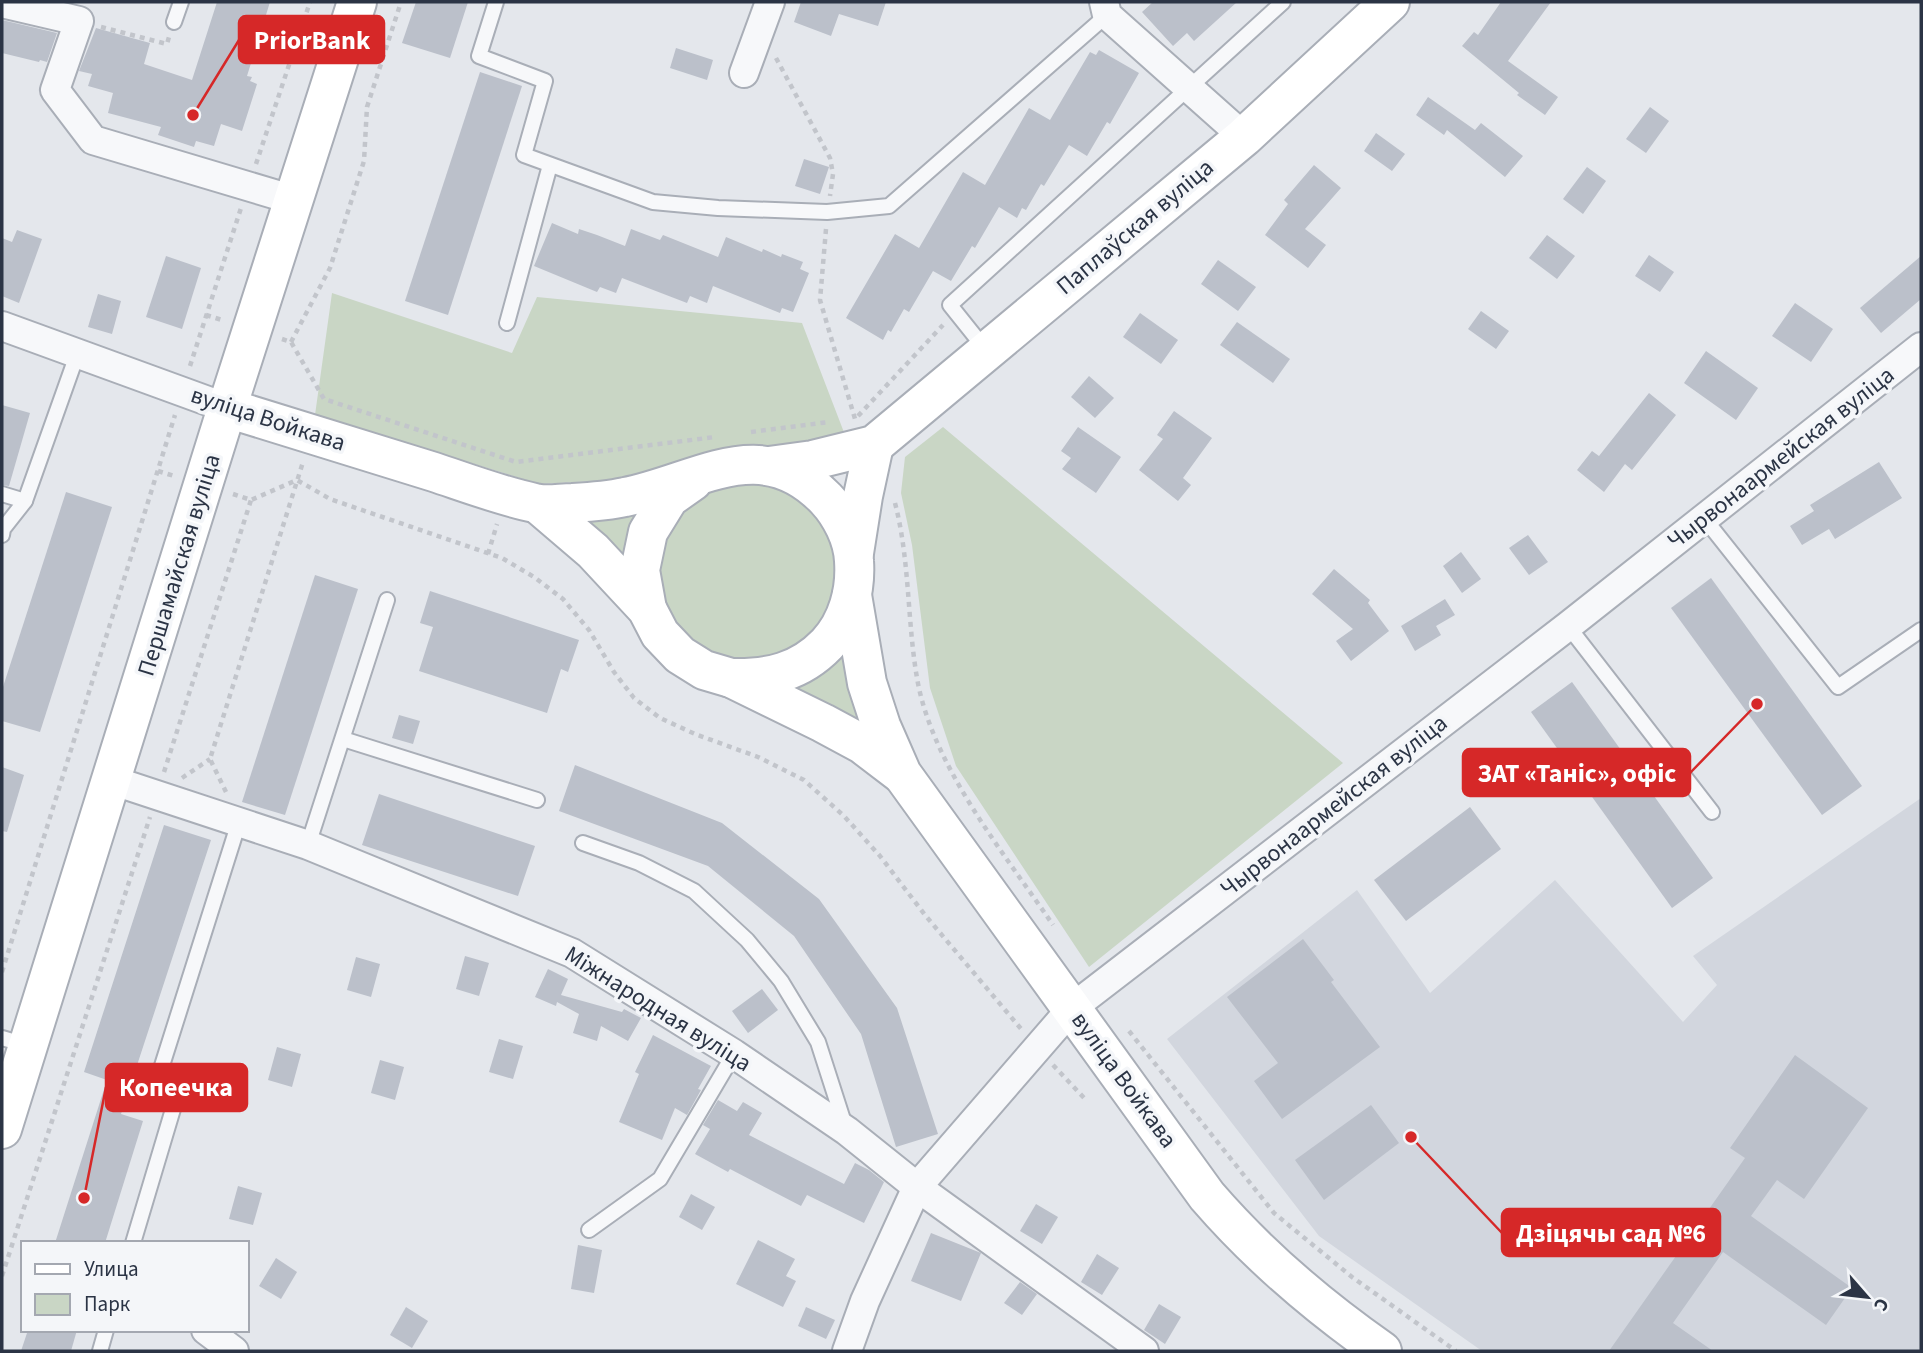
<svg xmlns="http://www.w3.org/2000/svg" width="1923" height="1353" font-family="'Source Sans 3',sans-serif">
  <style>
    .built { fill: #d2d6de }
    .green { fill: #c9d6c5 }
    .building { fill: #bbc0ca }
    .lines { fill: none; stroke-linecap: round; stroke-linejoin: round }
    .lane-casing { stroke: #a9aeb7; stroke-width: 18 }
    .street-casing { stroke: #a9aeb7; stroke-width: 32 }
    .secondary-casing { stroke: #a9aeb7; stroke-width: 42 }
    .path { stroke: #c2c5cb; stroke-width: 4.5; stroke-dasharray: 5 5; stroke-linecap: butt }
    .lane { stroke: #f7f8fa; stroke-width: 14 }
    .street { stroke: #f7f8fa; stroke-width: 28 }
    .secondary { stroke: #fff; stroke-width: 38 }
    .labels { text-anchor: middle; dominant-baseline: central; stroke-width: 7; stroke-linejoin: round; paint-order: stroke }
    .street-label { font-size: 24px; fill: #2b3445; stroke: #f4f6f9 }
    .leader { fill: none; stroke: #d62828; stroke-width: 2.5 }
    .callout-dot { fill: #d62828; stroke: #f4f6f9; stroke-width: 2.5 }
    .callout { fill: #d62828; stroke: #d62828; stroke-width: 2.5 }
    .callout-label { font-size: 26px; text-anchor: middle; font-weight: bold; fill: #fff }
  </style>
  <rect width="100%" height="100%" fill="#e4e7ec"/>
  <path class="built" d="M1921 798V1351H1482L1319 1236 1167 1039 1357 890 1430 993 1555 880 1683 1022 1717 985 1693 956Z"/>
  <g class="green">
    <path d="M332 293 512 353 537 297 802 323 845 435 771 450 701 453 631 479 539 484 315 415Z"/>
    <path d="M943 427 1343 763 1089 967 956 766 930 688 912 545 901 493 905 457Z"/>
    <circle cx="748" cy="572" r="89"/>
    <path d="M656 498 629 577 566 514Z"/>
    <path d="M840 646 869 738 770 688Z"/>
  </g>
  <g class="building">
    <path d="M217 2H270L247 76 252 77 250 81 257 84 242 131 221 124 214 146 196 141 194 147 158 135 161 127 108 113 113 93 88 86 92 74 79 71 96 28 150 43 144 64 192 80Z"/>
    <path d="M416 2H468L450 58 402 43Z"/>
    <path d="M801 2H886L878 26 839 14 831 36 794 22Z"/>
    <path d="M1153 2H1237L1194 41 1187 33 1173 46 1142 12Z"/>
    <path d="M1501 2H1551L1508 61 1558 97 1545 115 1517 95 1519 93 1462 46 1474 32 1478 35Z"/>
    <path d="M2 20 57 33 47 62 40 60 39 62 2 53Z"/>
    <path d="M676 48 713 60 707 80 670 68Z"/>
    <path d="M1099 50 1139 73 1110 124 1107 122 1087 156 1069 145 1044 186 1041 184 1026 210 1022 208 1017 218 999 207 975 248 972 246 951 281 933 271 909 312 904 309 891 332 888 330 883 340 846 318 895 234 919 248 963 172 985 185 1029 108 1050 120 1090 52 1096 55Z"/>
    <path d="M480 72 522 86 448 315 405 301Z"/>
    <path d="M1428 97 1475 130 1481 123 1523 156 1505 177 1447 130 1444 135 1416 115Z"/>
    <path d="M1650 107 1669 121 1646 153 1626 139Z"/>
    <path d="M1376 133 1405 154 1392 171 1364 151Z"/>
    <path d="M804 159 829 167 820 194 795 186Z"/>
    <path d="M1314 165 1341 188 1305 229 1326 245 1308 268 1265 235 1288 204 1284 200Z"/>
    <path d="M1587 167 1606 181 1583 214 1563 199Z"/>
    <path d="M552 223 578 234 579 229 597 235 625 246 631 229 660 240 663 235 718 257 726 237 762 252 763 249 781 257 782 254 803 262 800 269 809 273 793 312 782 308 780 313 713 286 707 303 690 296 687 303 622 278 616 293 600 287 597 292 534 266Z"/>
    <path d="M17 230 42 239 19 303 2 296V238L12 242Z"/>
    <path d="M1547 235 1575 256 1557 279 1529 258Z"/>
    <path d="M1649 255 1674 272 1660 292 1635 276Z"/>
    <path d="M166 256 201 268 182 329 146 317Z"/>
    <path d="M1921 256V299L1881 333 1860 308Z"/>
    <path d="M1218 260 1256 287 1238 311 1201 284Z"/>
    <path d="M98 294 121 301 112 334 88 327Z"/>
    <path d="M1795 303 1833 329 1811 362 1772 336Z"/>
    <path d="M1481 311 1509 331 1496 349 1468 329Z"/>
    <path d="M1140 313 1178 340 1161 364 1123 337Z"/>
    <path d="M1237 322 1290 359 1273 383 1220 345Z"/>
    <path d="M1706 351 1758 388 1736 420 1684 383Z"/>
    <path d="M1089 376 1114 398 1095 418 1071 397Z"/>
    <path d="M1649 393 1676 415 1632 470 1625 464 1604 492 1577 470 1592 451 1599 456Z"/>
    <path d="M2 405 30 413 9 486 2 485Z"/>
    <path d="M1174 411 1212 438 1183 478 1191 485 1178 501 1139 470 1163 439 1157 435Z"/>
    <path d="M1078 427 1121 457 1096 493 1062 469 1071 458 1061 451Z"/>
    <path d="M1879 462 1902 498 1835 539 1829 529 1802 545 1790 526 1814 511 1810 505Z"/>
    <path d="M66 492 112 507 40 732 2 721V690Z"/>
    <path d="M1528 535 1548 562 1529 575 1509 548Z"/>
    <path d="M1461 552 1481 579 1462 593 1443 566Z"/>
    <path d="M1334 569 1370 600 1368 603 1389 631 1351 661 1336 641 1353 629 1312 594Z"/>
    <path d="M315 575 358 589 285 815 242 802Z"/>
    <path d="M1711 578 1862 786 1822 815 1671 608Z"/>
    <path d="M430 591 579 640 568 672 561 669 547 713 419 671 433 627 420 623Z"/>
    <path d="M1445 599 1455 615 1436 626 1441 635 1415 651 1401 626Z"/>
    <path d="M1572 682 1713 878 1672 908 1531 712Z"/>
    <path d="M399 715 420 721 413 744 392 738Z"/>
    <path d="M575 765 722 823 819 899 897 1008 938 1134 896 1147 861 1034 794 936 708 866 559 811Z"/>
    <path d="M2 767 24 775 7 832 2 831Z"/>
    <path d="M379 794 535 846 518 896 362 845Z"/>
    <path d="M1470 807 1501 849 1406 921 1374 880Z"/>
    <path d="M164 825 211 840 121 1114 143 1121 105 1243H55L107 1080 84 1072Z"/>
    <path d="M1303 939 1334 980 1331 982 1380 1047 1282 1119 1254 1081 1278 1063 1227 997Z"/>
    <path d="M465 956 489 963 479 996 456 989Z"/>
    <path d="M356 957 380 964 371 997 347 990Z"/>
    <path d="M548 969 568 979 561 995 622 1012 624 1009 641 1018 628 1041 601 1026 597 1041 573 1033 579 1014 557 1002 556 1006 535 997Z"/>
    <path d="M762 989 778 1010 748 1033 732 1011Z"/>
    <path d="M653 1035 711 1066 698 1089 701 1090 687 1115 675 1108 662 1140 619 1122 639 1074 635 1072Z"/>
    <path d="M499 1039 523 1046 513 1079 489 1072Z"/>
    <path d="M277 1047 301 1054 292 1087 268 1080Z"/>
    <path d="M1795 1055 1868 1108 1804 1199 1777 1180 1751 1216 1852 1288 1826 1325 1723 1252 1673 1323 1713 1351H1609L1745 1158 1730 1148Z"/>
    <path d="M380 1060 404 1067 395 1100 371 1093Z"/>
    <path d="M718 1100 737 1111 743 1102 762 1113 749 1135 844 1184 855 1163 869 1170 884 1182 864 1223 807 1195 801 1206 730 1169 728 1172 695 1154 710 1129 703 1125Z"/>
    <path d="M1371 1105 1399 1143 1324 1200 1295 1160Z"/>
    <path d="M238 1186 262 1193 253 1225 229 1219Z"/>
    <path d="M691 1194 715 1207 702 1230 679 1217Z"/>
    <path d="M1036 1204 1058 1217 1042 1244 1020 1231Z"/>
    <path d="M931 1233 981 1253 961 1301 911 1281Z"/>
    <path d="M758 1240 795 1259 786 1276 796 1281 783 1307 736 1284Z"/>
    <path d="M578 1245 602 1250 594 1293 571 1289Z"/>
    <path d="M1097 1254 1119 1268 1102 1295 1081 1282Z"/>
    <path d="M276 1258 297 1272 281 1299 259 1286Z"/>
    <path d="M1020 1282 1037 1294 1022 1315 1004 1303Z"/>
    <path d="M1159 1304 1181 1317 1165 1344 1144 1330Z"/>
    <path d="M406 1307 428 1321 412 1348 390 1335Z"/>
    <path d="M806 1307 835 1320 826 1339 798 1326Z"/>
    <path d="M28 1330H77L71 1351H21Z"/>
  </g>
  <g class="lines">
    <g class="lane-casing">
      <g id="lane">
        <path d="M496 2 479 56 545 81 524 155 653 202 718 208 827 212 889 206 1107 15"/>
        <path d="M174 22 181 2"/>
        <path d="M507 323 550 165"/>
        <path d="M986 350 950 305 1283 2"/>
        <path d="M2 494 25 501"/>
        <path d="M1704 518 1838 687 1921 630"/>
        <path d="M2 535 3 529 25 501 78 352"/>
        <path d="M1568 626 1712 812"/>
        <path d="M343 739 537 800"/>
        <path d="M583 843 639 863 694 891 747 940 781 981 818 1042 845 1126"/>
        <path d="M308 845 387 600"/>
        <path d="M2 1038 26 1045"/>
        <path d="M589 1230 660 1179 734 1054"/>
        <path d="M133 1243 182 1079 160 1072 239 822"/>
        <path d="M100 1351 106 1330"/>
      </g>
    </g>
    <g class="street-casing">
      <g id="street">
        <path d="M1104 2 1107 15 1244 137"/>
        <path d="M2 3 79 21 55 90 93 140 294 200"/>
        <path d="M744 73 770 2"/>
        <path d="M2 326 227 408"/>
        <path d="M111 780 308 845 572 953 734 1054 847 1131 917 1187 1144 1351"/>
        <path d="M206 1330 234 1351"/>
        <path d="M847 1351 865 1301 917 1187 1072 1008 1568 626 1921 347"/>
      </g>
    </g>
    <g class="secondary-casing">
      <g id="secondary">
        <path d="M227 408C296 430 365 451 434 472 467 483 501 496 535 503 546 506 560 503 572 503 589 502 607 501 625 497 698 483 761 431 826 499 841 515 853 539 854 561 856 590 848 622 827 644 800 672 769 679 731 678"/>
        <path d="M769 466 813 460 874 445 1244 137 1390 2"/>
        <path d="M538 504 593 551 647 609 660 634 680 655 704 670 731 678 823 723 862 744 900 773"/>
        <path d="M854 553 863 496 874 445"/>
        <path d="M852 595 867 683 881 726 902 774 1207 1196C1258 1255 1319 1307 1382 1351"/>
        <path d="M647 609 640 570 648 532 669 498 693 481"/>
        <path d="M2 1129 227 408 357 2"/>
      </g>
    </g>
    <g class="path">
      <path d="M101 27 167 44 169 37"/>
      <path d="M776 58 830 158 833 174 830 196"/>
      <path d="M256 164 310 2"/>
      <path d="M826 229 820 300 855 419"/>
      <path d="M206 315 225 321"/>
      <path d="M282 339 291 342 324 399 516 462 715 437"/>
      <path d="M291 342 330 268 364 161 367 107 401 2"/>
      <path d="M190 366 241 208"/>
      <path d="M858 416 943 325"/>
      <path d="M751 432 829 422"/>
      <path d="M158 471 174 476"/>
      <path d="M233 494 251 500 297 480 330 499 502 558 534 577 563 599 589 630 614 672 634 698 660 718 695 734 758 757 804 780 844 816 880 856 925 915 1022 1030"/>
      <path d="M895 503C910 561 907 620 917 678 932 766 1004 853 1053 925"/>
      <path d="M488 554 497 524"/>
      <path d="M164 772 251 500"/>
      <path d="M182 778 210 759"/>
      <path d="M226 792 210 759 303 462"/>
      <path d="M2 972 175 415"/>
      <path d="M1129 1031 1274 1213 1352 1277 1456 1351"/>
      <path d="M1053 1065 1086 1100"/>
      <path d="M2 1276 150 817"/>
    </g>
    <use href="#lane" class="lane"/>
    <use href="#street" class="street"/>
    <use href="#secondary" class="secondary"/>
  </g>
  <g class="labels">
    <g class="street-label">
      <text transform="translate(1135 227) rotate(-40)">Паплаўская вуліца</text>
      <text transform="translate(268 419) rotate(18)">вуліца Войкава</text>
      <text transform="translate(1781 458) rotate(-38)">Чырвонаармейская вуліца</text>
      <text transform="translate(179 565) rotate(-73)">Першамайская вуліца</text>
      <text transform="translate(1334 806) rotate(-38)">Чырвонаармейская вуліца</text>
      <text transform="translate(658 1009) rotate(32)">Міжнародная вуліца</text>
      <text transform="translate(1124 1080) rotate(54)">вуліца Войкава</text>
    </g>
  </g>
  <path class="leader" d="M193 115L239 40M1757 704L1690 773M84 1198L106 1087M1411 1137L1502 1233"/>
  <g class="callout-dot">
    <circle cx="193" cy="115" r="7"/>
    <circle cx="1757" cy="704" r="7"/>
    <circle cx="84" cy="1198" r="7"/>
    <circle cx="1411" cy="1137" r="7"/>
  </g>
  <g class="callout">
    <rect x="239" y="16" width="145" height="47" rx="7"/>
    <rect x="1463" y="749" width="227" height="47" rx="7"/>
    <rect x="106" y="1064" width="141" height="47" rx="7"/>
    <rect x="1502" y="1209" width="218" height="47" rx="7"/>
  </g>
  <g class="callout-label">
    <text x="312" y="49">PriorBank</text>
    <text x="1577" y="782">ЗАТ «Таніс», офіс</text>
    <text x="176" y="1096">Копеечка</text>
    <text x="1611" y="1242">Дзіцячы сад №6</text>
  </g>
  <rect width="1923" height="1353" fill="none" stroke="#2b3445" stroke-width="7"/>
  <rect x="21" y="1241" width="228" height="91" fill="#f4f6f9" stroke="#a4a8b1" stroke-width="2"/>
  <rect x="35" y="1264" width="35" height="10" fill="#ffffff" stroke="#a4a8b1" stroke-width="2"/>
  <text x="84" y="1276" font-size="21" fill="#2b3445">Улица</text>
  <rect x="35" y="1294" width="35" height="21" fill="#c9d6c5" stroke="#a4a8b1" stroke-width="2"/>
  <text x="84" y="1311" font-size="21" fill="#2b3445">Парк</text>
  <g transform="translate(1867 1297) rotate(118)" stroke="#f4f6f9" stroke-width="5" paint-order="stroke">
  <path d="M0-5L12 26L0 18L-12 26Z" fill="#2b3445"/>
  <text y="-10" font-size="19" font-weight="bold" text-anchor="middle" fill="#2b3445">С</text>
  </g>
</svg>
